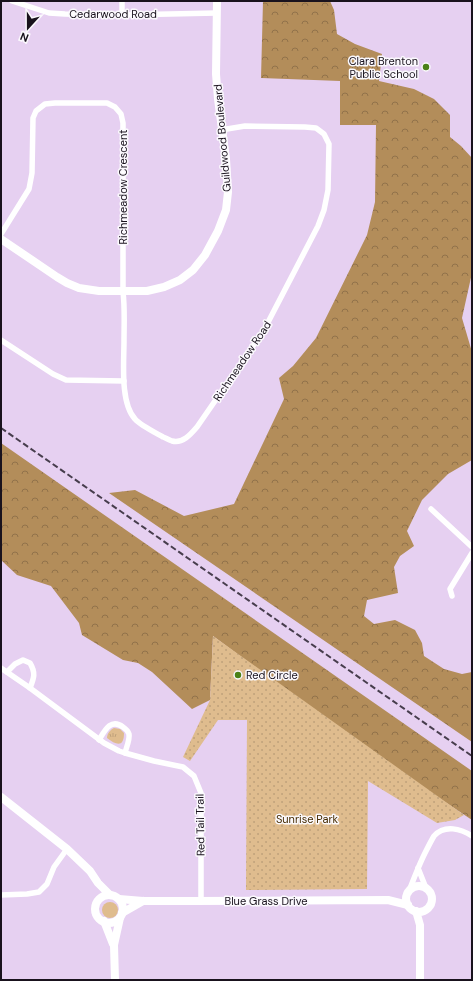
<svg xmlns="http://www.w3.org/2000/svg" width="473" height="981" font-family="'DM Sans',sans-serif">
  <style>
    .grass { fill: url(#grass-tufts) }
    .forest { fill: url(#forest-crowns) }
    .park { fill: url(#park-dots) }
    .garden { fill: #dfbc8e }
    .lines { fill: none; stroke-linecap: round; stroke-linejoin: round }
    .street { stroke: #fff; stroke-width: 5.5 }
    .secondary { stroke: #fff; stroke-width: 8 }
    .rail { stroke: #473d4d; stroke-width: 2; stroke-dasharray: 6 3; stroke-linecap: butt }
    .poi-dot { fill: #4b8118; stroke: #fbf9fd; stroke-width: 1.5 }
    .labels { text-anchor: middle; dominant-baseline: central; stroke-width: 3; stroke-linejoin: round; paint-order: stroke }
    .street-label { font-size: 11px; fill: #19121d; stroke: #fbf9fd }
    .poi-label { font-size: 11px; fill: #19121d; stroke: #fbf9fd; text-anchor: end }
    .park-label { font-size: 11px; fill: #452b00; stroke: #fbf9fd }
  </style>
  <defs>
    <pattern id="grass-tufts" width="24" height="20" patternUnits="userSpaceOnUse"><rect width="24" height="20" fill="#dfbc8e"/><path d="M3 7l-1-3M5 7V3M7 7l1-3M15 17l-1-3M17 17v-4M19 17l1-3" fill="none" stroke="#bfa17a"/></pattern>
    <pattern id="forest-crowns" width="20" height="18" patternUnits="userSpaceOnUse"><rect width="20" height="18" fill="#b38d5a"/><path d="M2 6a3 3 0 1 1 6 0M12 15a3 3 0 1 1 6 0" fill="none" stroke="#91724a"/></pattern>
    <pattern id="park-dots" width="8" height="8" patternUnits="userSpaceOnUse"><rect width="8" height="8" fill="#dfbc8e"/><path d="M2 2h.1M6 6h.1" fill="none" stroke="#bfa17a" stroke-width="1.8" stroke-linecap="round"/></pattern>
  </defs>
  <rect width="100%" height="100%" fill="#e6d0f1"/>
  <path class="grass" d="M114 728 120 729 124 733C124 748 116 745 107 738 107 734 110 730 114 728Z"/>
  <g class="forest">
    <path d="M263 1H330L334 10 337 34 355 44 382 54 379 81 414 89 434 99 450 115V137L461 146 472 158V273L462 318 472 352V460L448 474 422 500 407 531 414 546 400 556 394 567 398 593 367 600 364 616 374 624 395 620 415 630 422 643 424 656 444 669 462 674 472 672V742L109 493 135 490 184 516 234 504 284 399 279 378 293 366 316 338 367 235 375 202 376 125H340V81L261 78Z"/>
    <path d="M1 443 472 771V820L373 754 213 636 210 700 192 709 152 672 138 663 123 660 82 635 79 623 51 586 17 575 1 560Z"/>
  </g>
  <path class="park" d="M213 636 464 815 455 820 437 823 368 781 367 889 246 890 247 720H218L190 761 183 757 210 700Z"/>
  <circle class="garden" cx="110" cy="910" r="8"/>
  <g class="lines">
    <g class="street">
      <path d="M12 1 49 13 65 14 122 15 217 13"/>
      <path d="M122 1V15"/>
      <path d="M1 234 29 189 32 173 33 118 36 111 45 104 55 103H107L115 107 121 114 123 123V292C125 308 124 325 124 341 124 362 120 403 135 419 140 425 156 433 163 437 166 438 169 440 172 441 183 444 191 434 197 427L264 330 318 226 324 210 328 190 329 144 324 134 316 128 305 127 245 126 221 130"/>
      <path d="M1 340 53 374 66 380 124 381"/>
      <path d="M431 509 472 547"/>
      <path d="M452 596 450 589 472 553"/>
      <path d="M1 668 30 688 104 743 119 751 125 753 154 761 183 767 194 776 201 793V901"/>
      <path d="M7 672 15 664 23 660 30 663C36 673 34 678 30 688"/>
      <path d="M99 740C105 730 111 718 123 727 126 729 128 731 129 734 130 740 126 748 125 753"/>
      <path d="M418 868 426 888"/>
      <path d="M409 891C414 878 419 865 425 853 428 847 431 841 434 836 445 824 461 829 472 836"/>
      <path d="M1 895 27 894 39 892 47 884 54 867 67 849"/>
    </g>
    <g class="secondary">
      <path d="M1 239 57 277 67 283 79 288 99 291H147L164 287 180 280 193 270 205 255 218 231 226 210 228 192 226 159 218 99 216 74 217 1"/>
      <path d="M1 797 67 849 90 871 98 883 110 895"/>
      <circle cx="419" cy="899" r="13"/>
      <circle cx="109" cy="909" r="14"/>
      <path d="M119 899 143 901H193L388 900 408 905"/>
      <path d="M416 911 420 925V980"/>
      <path d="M122 913 143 901"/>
      <path d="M104 921 113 944"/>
      <path d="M115 980 114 945 120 918"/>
    </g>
    <path class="rail" d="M1 428 472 756"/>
  </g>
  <g class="poi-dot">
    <circle cx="426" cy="67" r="4"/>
    <circle cx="238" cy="675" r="4"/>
  </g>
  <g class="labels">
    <g class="street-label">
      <text x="113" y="14">Cedarwood Road</text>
      <text transform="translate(222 138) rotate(-95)">Guildwood Boulevard</text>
      <text transform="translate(123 187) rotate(-90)">Richmeadow Crescent</text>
      <text transform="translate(242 361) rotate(-56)">Richmeadow Road</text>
      <text transform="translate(200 825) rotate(-91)">Red Tail Trail</text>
      <text x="266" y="901">Blue Grass Drive</text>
    </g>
    <g class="poi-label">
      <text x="418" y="61">Clara Brenton<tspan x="418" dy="13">Public School</tspan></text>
      <text x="246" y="675" text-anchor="start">Red Circle</text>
    </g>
    <g class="park-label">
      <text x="307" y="819">Sunrise Park</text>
    </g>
  </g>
  <rect width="473" height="981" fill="none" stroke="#19121d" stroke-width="4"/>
  <g transform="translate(28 28) rotate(201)" stroke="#fbf9fd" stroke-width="3" paint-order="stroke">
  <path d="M0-3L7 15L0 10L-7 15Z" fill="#19121d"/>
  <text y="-6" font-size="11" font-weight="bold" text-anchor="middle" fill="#19121d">N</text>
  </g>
</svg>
